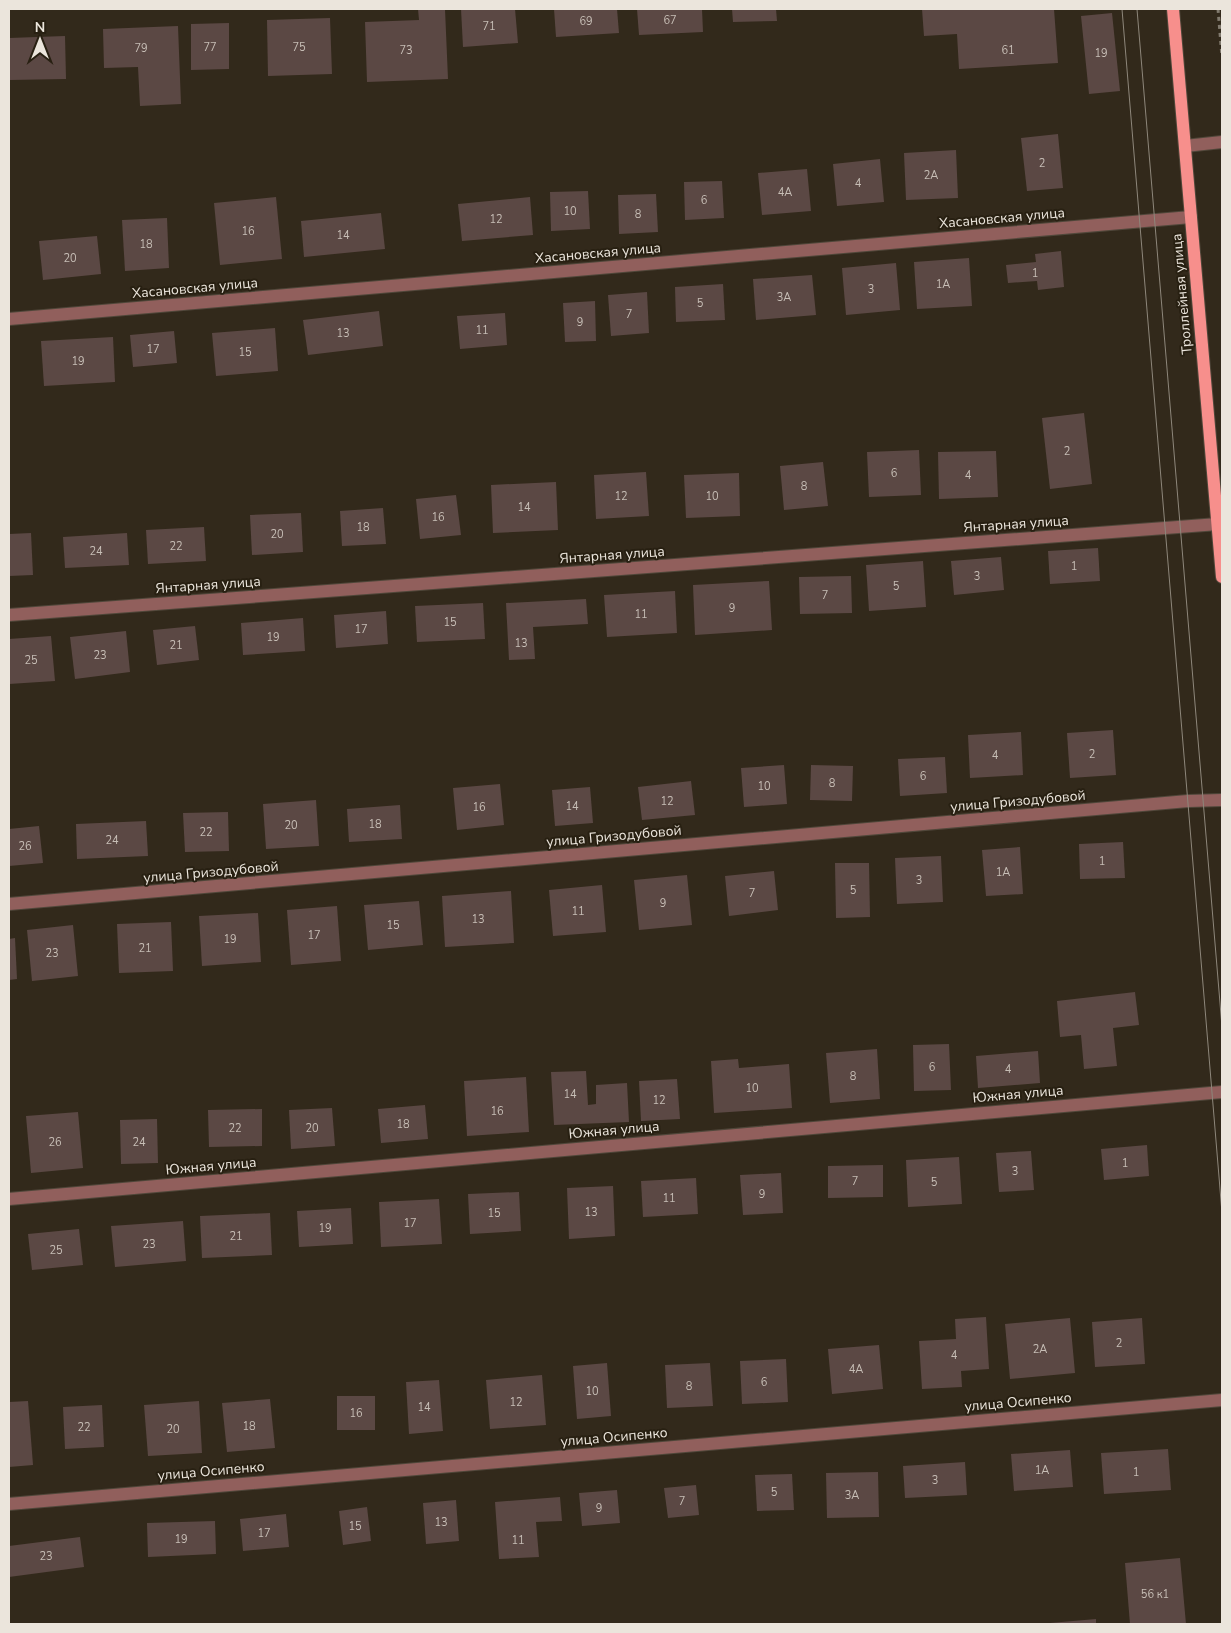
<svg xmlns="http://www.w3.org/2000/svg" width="1231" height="1633" font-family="'Nunito Sans',sans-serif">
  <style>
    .building { fill: #5b4844 }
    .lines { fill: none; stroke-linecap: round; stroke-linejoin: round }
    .street-casing { stroke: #50473a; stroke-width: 14 }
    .primary-casing { stroke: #50473a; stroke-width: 14 }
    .path { stroke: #827b6f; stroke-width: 3; stroke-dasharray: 4 4; stroke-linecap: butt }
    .street { stroke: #915f5c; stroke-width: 12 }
    .primary { stroke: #f78f8c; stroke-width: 12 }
    .tram { stroke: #8e877b; stroke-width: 1 }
    .labels { text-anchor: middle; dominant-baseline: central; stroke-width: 4; stroke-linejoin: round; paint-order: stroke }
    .number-label { font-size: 11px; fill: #c7beb6 }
    .street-label { font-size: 14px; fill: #ebe5dc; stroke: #282012 }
  </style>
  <rect width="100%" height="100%" fill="#32291b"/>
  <g class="building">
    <path d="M418 9H445L448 79 367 82 365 22 419 20Z"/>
    <path d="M461 9H515L518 43 463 47Z"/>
    <path d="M554 9H617L619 33 556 37Z"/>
    <path d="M637 9H702L703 32 639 35Z"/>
    <path d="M732 9H776L777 21 733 22Z"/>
    <path d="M922 9H1054L1058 63 959 69 957 34 924 36Z"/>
    <path d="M1112 13 1120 91 1089 94 1081 16Z"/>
    <path d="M330 18 332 74 268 76 267 20Z"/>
    <path d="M229 23V69L191 70V24Z"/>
    <path d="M178 26 181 104 140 106 138 67 104 68 103 29Z"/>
    <path d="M65 36 66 79 10 80 9 38Z"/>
    <path d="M1058 134 1063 188 1027 191 1021 138Z"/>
    <path d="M956 150 958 198 906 200 904 153Z"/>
    <path d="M880 159 884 202 837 206 833 164Z"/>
    <path d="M807 169 811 211 762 215 758 173Z"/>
    <path d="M722 181 724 218 685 220 684 182Z"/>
    <path d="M588 191 590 229 551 231 550 192Z"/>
    <path d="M656 194 658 232 619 234 618 195Z"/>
    <path d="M276 197 282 259 220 265 214 203Z"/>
    <path d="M530 197 533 235 462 241 458 204Z"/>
    <path d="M381 213 385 249 304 257 301 221Z"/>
    <path d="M167 218 169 268 125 271 122 220Z"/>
    <path d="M97 236 101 274 43 280 39 241Z"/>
    <path d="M1061 251 1064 287 1038 290 1037 281 1008 283 1006 265 1036 262 1035 254Z"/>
    <path d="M969 258 972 306 917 309 914 262Z"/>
    <path d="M896 263 900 310 846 315 842 268Z"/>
    <path d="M812 275 816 315 756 320 753 279Z"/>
    <path d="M723 284 725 320 676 322 675 287Z"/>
    <path d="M647 292 649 333 611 336 608 295Z"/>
    <path d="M595 301 596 341 565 342 563 303Z"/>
    <path d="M379 311 383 346 308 355 303 320Z"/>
    <path d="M505 313 507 345 460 349 457 316Z"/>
    <path d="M275 328 278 371 216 376 212 333Z"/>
    <path d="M174 331 177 363 133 367 130 335Z"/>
    <path d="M113 337 115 382 44 386 41 341Z"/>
    <path d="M1084 413 1092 484 1050 489 1042 418Z"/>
    <path d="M919 450 921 495 869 497 867 452Z"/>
    <path d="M996 451 998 497 939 499 938 452Z"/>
    <path d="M823 462 828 506 784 510 780 466Z"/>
    <path d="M646 472 649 516 596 519 594 475Z"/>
    <path d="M739 473 740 516 686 518 684 475Z"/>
    <path d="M556 482 558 530 493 533 491 485Z"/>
    <path d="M456 495 461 535 420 539 416 499Z"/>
    <path d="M383 508 386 544 342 546 340 511Z"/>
    <path d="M301 513 303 552 252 555 250 515Z"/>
    <path d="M204 527 206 561 148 564 146 530Z"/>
    <path d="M31 533 33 575 9 576V534Z"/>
    <path d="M127 533 129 565 65 568 63 537Z"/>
    <path d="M1098 548 1100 581 1050 584 1048 551Z"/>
    <path d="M1001 557 1004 590 954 595 951 561Z"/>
    <path d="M923 561 926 607 869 611 866 565Z"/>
    <path d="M851 576 852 613 800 614 799 577Z"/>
    <path d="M769 581 772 630 695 635 693 585Z"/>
    <path d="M675 591 677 633 607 637 604 595Z"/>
    <path d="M586 599 588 624 533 627 535 659 509 660 506 603Z"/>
    <path d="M483 603 485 639 417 642 415 606Z"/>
    <path d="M386 611 388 644 336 648 334 615Z"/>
    <path d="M303 618 305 651 243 655 241 623Z"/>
    <path d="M195 626 199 660 157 665 153 630Z"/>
    <path d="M126 631 130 672 75 679 70 637Z"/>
    <path d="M51 636 55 681 9 684V639Z"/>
    <path d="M1113 730 1116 775 1070 778 1067 733Z"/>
    <path d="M1021 732 1023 775 970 778 968 735Z"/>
    <path d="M945 757 947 793 900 796 898 759Z"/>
    <path d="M784 765 787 804 744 807 741 768Z"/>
    <path d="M811 765 853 766 852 801 810 800Z"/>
    <path d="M691 781 695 815 642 820 638 787Z"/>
    <path d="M500 784 504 825 457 830 453 788Z"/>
    <path d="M590 787 593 823 555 826 552 790Z"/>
    <path d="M316 800 319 846 266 849 263 804Z"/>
    <path d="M400 805 402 839 349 842 347 809Z"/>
    <path d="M228 812 229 851 185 852 183 813Z"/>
    <path d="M146 821 148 856 77 859 76 824Z"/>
    <path d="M39 826 43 863 9 866V829Z"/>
    <path d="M1123 842 1125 878 1080 879 1079 844Z"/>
    <path d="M1020 847 1023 894 986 896 982 850Z"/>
    <path d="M941 856 943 902 897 904 895 858Z"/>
    <path d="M835 863H869L870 917 836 918Z"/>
    <path d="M774 871 778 910 729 916 725 876Z"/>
    <path d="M687 875 692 925 639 930 634 880Z"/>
    <path d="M602 885 606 932 553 936 549 890Z"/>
    <path d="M511 891 514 943 445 947 442 896Z"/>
    <path d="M419 901 423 945 368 950 364 905Z"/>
    <path d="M337 906 341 961 291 965 287 910Z"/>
    <path d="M258 913 261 962 202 966 199 916Z"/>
    <path d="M171 922 173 971 119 973 117 924Z"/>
    <path d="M73 925 78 976 32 981 27 930Z"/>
    <path d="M15 938 17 979 9 980V939Z"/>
    <path d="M1135 992 1139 1025 1113 1028 1117 1066 1084 1069 1081 1035 1060 1037 1057 1001Z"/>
    <path d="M949 1044 951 1090 914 1091 913 1045Z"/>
    <path d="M877 1049 880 1099 830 1103 826 1053Z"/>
    <path d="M1038 1051 1040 1083 978 1088 976 1056Z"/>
    <path d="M738 1059 739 1068 789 1064 792 1108 714 1113 711 1061Z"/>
    <path d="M586 1071 588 1105 596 1104V1085L627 1083 629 1122 554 1125 551 1072Z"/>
    <path d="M526 1077 529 1132 467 1136 464 1081Z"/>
    <path d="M677 1079 680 1119 641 1121 639 1081Z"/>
    <path d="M425 1105 428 1139 381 1143 378 1109Z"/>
    <path d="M332 1108 335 1146 291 1149 289 1110Z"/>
    <path d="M262 1109V1146L209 1147 208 1110Z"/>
    <path d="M78 1112 83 1168 31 1173 26 1116Z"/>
    <path d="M157 1119 158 1163 121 1164 120 1120Z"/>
    <path d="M1147 1145 1149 1176 1104 1180 1101 1149Z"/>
    <path d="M1031 1151 1034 1190 999 1192 996 1153Z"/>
    <path d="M959 1157 962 1204 908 1207 906 1160Z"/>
    <path d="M883 1165V1197L828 1198V1166Z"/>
    <path d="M781 1173 783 1213 743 1215 740 1175Z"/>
    <path d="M696 1178 698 1214 643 1217 641 1181Z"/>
    <path d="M613 1186 615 1236 569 1239 567 1188Z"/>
    <path d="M519 1192 521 1231 470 1234 468 1194Z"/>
    <path d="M439 1199 442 1244 381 1247 379 1202Z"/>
    <path d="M351 1208 353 1244 299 1247 297 1211Z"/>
    <path d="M270 1213 272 1255 202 1258 200 1216Z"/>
    <path d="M183 1221 186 1261 115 1267 111 1226Z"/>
    <path d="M79 1229 83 1265 32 1270 28 1234Z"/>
    <path d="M986 1317 989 1369 961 1371 962 1387 922 1389 919 1341 956 1339 955 1319Z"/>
    <path d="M1070 1318 1075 1373 1010 1379 1005 1324Z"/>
    <path d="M1142 1318 1145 1364 1095 1367 1092 1322Z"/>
    <path d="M879 1345 883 1389 832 1394 828 1349Z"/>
    <path d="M786 1359 788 1402 742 1404 740 1361Z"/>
    <path d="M607 1363 611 1416 577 1419 573 1366Z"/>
    <path d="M710 1363 713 1406 667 1408 665 1365Z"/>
    <path d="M542 1375 546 1425 490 1429 486 1380Z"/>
    <path d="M439 1380 443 1431 409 1434 406 1382Z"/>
    <rect x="337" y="1396" width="38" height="34"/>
    <path d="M270 1399 275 1448 227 1452 222 1403Z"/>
    <path d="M28 1401 33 1465 9 1467V1402Z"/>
    <path d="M199 1401 202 1453 148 1456 144 1405Z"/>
    <path d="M102 1405 104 1447 65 1449 63 1407Z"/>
    <path d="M1168 1449 1171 1490 1104 1494 1101 1453Z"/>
    <path d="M1070 1450 1073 1487 1014 1491 1011 1454Z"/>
    <path d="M965 1462 967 1495 905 1498 903 1466Z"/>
    <path d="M878 1472 879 1517 827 1518 826 1473Z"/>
    <path d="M792 1474 794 1510 757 1511 755 1475Z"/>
    <path d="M696 1485 699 1515 668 1518 664 1488Z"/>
    <path d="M617 1490 620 1523 582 1526 579 1493Z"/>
    <path d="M560 1497 562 1521 536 1522 539 1557 499 1559 495 1502Z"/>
    <path d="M456 1500 459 1541 426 1544 423 1503Z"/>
    <path d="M367 1507 371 1541 343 1545 339 1511Z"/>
    <path d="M286 1514 289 1547 243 1551 240 1519Z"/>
    <path d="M215 1521 216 1554 148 1557 147 1523Z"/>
    <path d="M80 1537 84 1567 9 1577V1546Z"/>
    <path d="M1180 1558 1186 1624H1130L1125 1563Z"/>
    <path d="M1096 1619V1624H1050V1623Z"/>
  </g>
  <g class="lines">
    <g class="street-casing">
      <g id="street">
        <path d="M1185 146 1222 142"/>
        <path d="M9 319 1191 217"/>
        <path d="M9 615 1218 524"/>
        <path d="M9 904 1188 801 1222 800"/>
        <path d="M9 1199 1222 1092"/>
        <path d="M9 1504 1222 1400"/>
      </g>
    </g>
    <g class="primary-casing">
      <path id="primary" d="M1173 9 1222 577"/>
    </g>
    <path class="path" d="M1218 9 1222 57"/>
    <use href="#street" class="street"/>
    <use href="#primary" class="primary"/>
    <g class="tram">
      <path d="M1122 9 1222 1213"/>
      <path d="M1137 9 1222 1027"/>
    </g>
  </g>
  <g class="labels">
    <g class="number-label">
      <text x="670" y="20">67</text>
      <text x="586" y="21">69</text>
      <text x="489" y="26">71</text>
      <text x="210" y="47">77</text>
      <text x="299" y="47">75</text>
      <text x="141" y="48">79</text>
      <text x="406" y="50">73</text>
      <text x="1008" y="50">61</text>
      <text x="1101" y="53">19</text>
      <text x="1042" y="163">2</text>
      <text x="931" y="175">2А</text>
      <text x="858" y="183">4</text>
      <text x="785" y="192">4А</text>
      <text x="704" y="200">6</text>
      <text x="570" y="211">10</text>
      <text x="638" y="214">8</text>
      <text x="496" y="219">12</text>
      <text x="248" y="231">16</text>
      <text x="343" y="235">14</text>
      <text x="146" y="244">18</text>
      <text x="70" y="258">20</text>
      <text x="1035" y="273">1</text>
      <text x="943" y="284">1А</text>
      <text x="871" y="289">3</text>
      <text x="784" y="297">3А</text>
      <text x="700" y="303">5</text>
      <text x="629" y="314">7</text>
      <text x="580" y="322">9</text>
      <text x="482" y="330">11</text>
      <text x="343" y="333">13</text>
      <text x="153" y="349">17</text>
      <text x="245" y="352">15</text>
      <text x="78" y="361">19</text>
      <text x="1067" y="451">2</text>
      <text x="894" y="473">6</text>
      <text x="968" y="475">4</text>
      <text x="804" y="486">8</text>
      <text x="621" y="496">12</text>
      <text x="712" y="496">10</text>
      <text x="524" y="507">14</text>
      <text x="438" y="517">16</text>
      <text x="363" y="527">18</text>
      <text x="277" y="534">20</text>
      <text x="176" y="546">22</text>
      <text x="96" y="551">24</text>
      <text x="1074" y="566">1</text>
      <text x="977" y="576">3</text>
      <text x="896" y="586">5</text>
      <text x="825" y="595">7</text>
      <text x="732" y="608">9</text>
      <text x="641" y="614">11</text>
      <text x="450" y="622">15</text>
      <text x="361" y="629">17</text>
      <text x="273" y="637">19</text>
      <text x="521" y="643">13</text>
      <text x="176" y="645">21</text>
      <text x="100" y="655">23</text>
      <text x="31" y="660">25</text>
      <text x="1092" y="754">2</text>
      <text x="995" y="755">4</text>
      <text x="923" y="776">6</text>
      <text x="832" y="783">8</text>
      <text x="764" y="786">10</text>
      <text x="667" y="801">12</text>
      <text x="572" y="806">14</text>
      <text x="479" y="807">16</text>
      <text x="375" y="824">18</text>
      <text x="291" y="825">20</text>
      <text x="206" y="832">22</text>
      <text x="112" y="840">24</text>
      <text x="25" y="846">26</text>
      <text x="1102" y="861">1</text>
      <text x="1003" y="872">1А</text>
      <text x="919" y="880">3</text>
      <text x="853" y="890">5</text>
      <text x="752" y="893">7</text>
      <text x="663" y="903">9</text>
      <text x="578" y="911">11</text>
      <text x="478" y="919">13</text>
      <text x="393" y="925">15</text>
      <text x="314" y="935">17</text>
      <text x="230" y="939">19</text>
      <text x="145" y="948">21</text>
      <text x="52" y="953">23</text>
      <text x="932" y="1067">6</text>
      <text x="1008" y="1069">4</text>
      <text x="853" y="1076">8</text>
      <text x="752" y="1088">10</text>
      <text x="570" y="1094">14</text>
      <text x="659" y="1100">12</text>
      <text x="497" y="1111">16</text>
      <text x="403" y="1124">18</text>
      <text x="235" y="1128">22</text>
      <text x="312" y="1128">20</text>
      <text x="55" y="1142">26</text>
      <text x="139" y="1142">24</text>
      <text x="1125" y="1163">1</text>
      <text x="1015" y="1171">3</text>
      <text x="855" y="1181">7</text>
      <text x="934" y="1182">5</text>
      <text x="762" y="1194">9</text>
      <text x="669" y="1198">11</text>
      <text x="591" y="1212">13</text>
      <text x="494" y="1213">15</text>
      <text x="410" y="1223">17</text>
      <text x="325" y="1228">19</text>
      <text x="236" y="1236">21</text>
      <text x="149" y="1244">23</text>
      <text x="56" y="1250">25</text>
      <text x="1119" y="1343">2</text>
      <text x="1040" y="1349">2А</text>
      <text x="954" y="1355">4</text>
      <text x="856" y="1369">4А</text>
      <text x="764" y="1382">6</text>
      <text x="689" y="1386">8</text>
      <text x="592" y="1391">10</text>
      <text x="516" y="1402">12</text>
      <text x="424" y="1407">14</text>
      <text x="356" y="1413">16</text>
      <text x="249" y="1426">18</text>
      <text x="84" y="1427">22</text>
      <text x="173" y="1429">20</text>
      <text x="1042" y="1470">1А</text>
      <text x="1136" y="1472">1</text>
      <text x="935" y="1480">3</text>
      <text x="774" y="1492">5</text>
      <text x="852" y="1495">3А</text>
      <text x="682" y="1501">7</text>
      <text x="599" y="1508">9</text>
      <text x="441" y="1522">13</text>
      <text x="355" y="1526">15</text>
      <text x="264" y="1533">17</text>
      <text x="181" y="1539">19</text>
      <text x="518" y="1540">11</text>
      <text x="46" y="1556">23</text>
      <text x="1155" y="1594">56 к1</text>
    </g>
    <g class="street-label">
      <text transform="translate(1002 218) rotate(-5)">Хасановская улица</text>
      <text transform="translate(598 253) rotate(-5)">Хасановская улица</text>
      <text transform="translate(195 288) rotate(-5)">Хасановская улица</text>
      <text transform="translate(1182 294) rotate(-95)">Троллейная улица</text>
      <text transform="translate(1016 524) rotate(-4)">Янтарная улица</text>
      <text transform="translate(612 555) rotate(-4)">Янтарная улица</text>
      <text transform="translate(208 585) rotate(-4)">Янтарная улица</text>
      <text transform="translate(1018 801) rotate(-5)">улица Гризодубовой</text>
      <text transform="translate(614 836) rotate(-5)">улица Гризодубовой</text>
      <text transform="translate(211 872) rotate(-5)">улица Гризодубовой</text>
      <text transform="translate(1018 1094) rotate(-5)">Южная улица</text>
      <text transform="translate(614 1130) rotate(-5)">Южная улица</text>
      <text transform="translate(211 1166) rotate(-5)">Южная улица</text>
      <text transform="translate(1018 1402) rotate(-5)">улица Осипенко</text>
      <text transform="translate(614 1437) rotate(-5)">улица Осипенко</text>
      <text transform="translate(211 1471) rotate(-5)">улица Осипенко</text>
    </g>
  </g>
  <rect width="1231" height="1633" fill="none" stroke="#ebe5dc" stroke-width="20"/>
  <g transform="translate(40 40)" stroke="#282012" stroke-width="4" paint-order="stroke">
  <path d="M0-4L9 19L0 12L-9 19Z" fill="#ebe5dc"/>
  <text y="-8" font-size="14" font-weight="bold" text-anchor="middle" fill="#ebe5dc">N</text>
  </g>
</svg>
